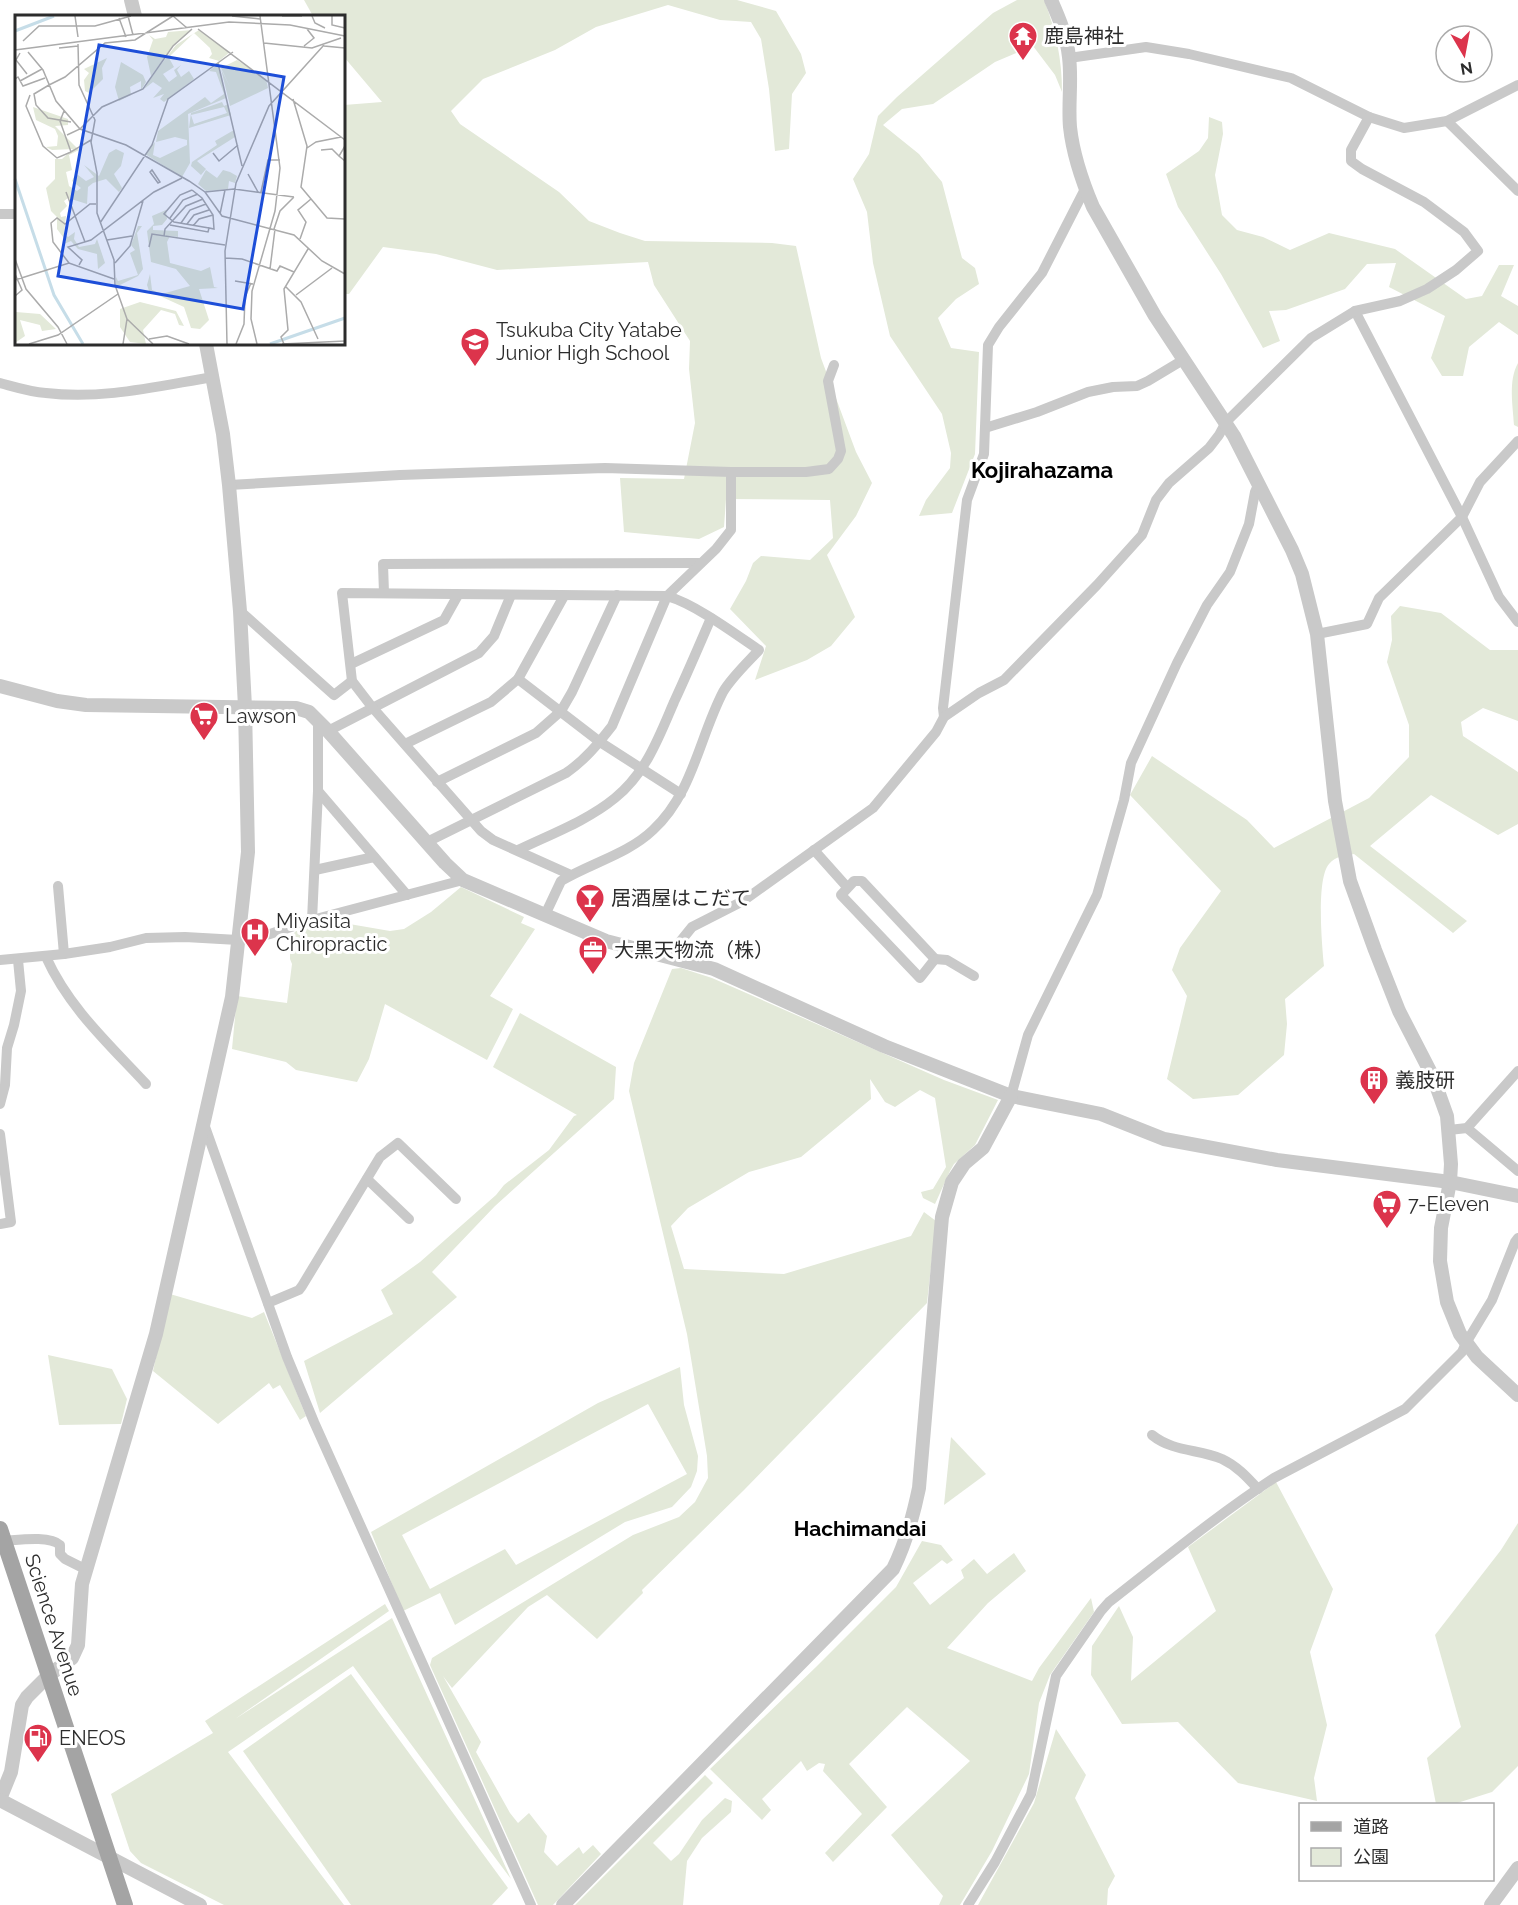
<svg xmlns="http://www.w3.org/2000/svg" width="1518" height="1905" font-family="Raleway,'Noto Sans JP',sans-serif">
  <style>
    .green { fill: #e3e9d9; fill-rule: evenodd }
    .lines { fill: none; stroke-linecap: round; stroke-linejoin: round }
    .minor { stroke: #c9c9c9; stroke-width: 10 }
    .tertiary { stroke: #c9c9c9; stroke-width: 14 }
    .primary { stroke: #a4a4a4; stroke-width: 16 }
    .labels { text-anchor: middle; dominant-baseline: central; stroke-width: 6; stroke-linejoin: round; paint-order: stroke }
    .poi-label { font-size: 20px; fill: #2c2c2c; stroke: #fff; text-anchor: start }
    .street-label { font-size: 20px; fill: #2c2c2c; stroke: #fff }
    .neighbourhood-label { font-size: 21px; font-weight: bold; fill: #000; stroke: #fff }
    .quarter-label { font-size: 22px; font-weight: bold; fill: #000; stroke: #fff }
    .inset-river { fill: none; stroke: #c6dde8; stroke-width: 3 }
    .inset-road { fill: none; stroke: #ababab; stroke-width: 1.5 }
    .view { fill: #1d4ed8; fill-opacity: 0.15; stroke: #1d4ed8; stroke-width: 3 }
    .inset-edge { fill: none; stroke: #2c2c2c; stroke-width: 3 }
  </style>
  <rect width="100%" height="100%" fill="#fff"/>
  <g class="green">
    <path d="M304 0H737L776 11 801 54 806 73 792 94 789 149 775 151 769 89 761 39 751 22 720 20 668 5 596 27 555 50 483 79 451 111 460 124 559 192 589 221 620 233 645 241 772 243 796 246 821 358 856 452 872 483 856 516 827 555 855 617 831 646 807 660 755 680 766 646 730 609 746 581 753 563 761 556 810 560 833 538 830 500 726 499 724 527 699 539 624 532 620 478 684 479 695 423 689 369 690 341 654 285 648 262 497 270 436 254 383 247 349 294H344V105L382 102 344 57V16H313Z"/>
    <path d="M1017 0H1044C1056 30 1062 60 1062 92L1055 75 1033 46 995 62 933 104 902 109 883 125 919 154 942 182 962 258 975 268 979 284 956 299 938 318 951 348 979 352 975 454 952 513 919 516 926 500 950 468 951 453 942 414 890 336 873 263 867 212 853 179 869 154 878 116 897 97 993 13Z"/>
    <path d="M1209 117 1222 122 1223 134 1215 175 1222 215 1237 230 1263 237 1290 250 1329 233 1395 249 1466 299 1482 296 1499 265H1514L1501 296 1518 306V335L1499 322 1469 347 1463 376H1442L1431 358 1445 316 1389 287 1396 263 1367 264 1345 289 1286 310 1269 311 1280 341 1263 348 1221 274 1178 207 1166 174 1199 151 1208 138Z"/>
    <path d="M1518 363V427L1514 425C1513 405 1508 381 1518 363Z"/>
    <path d="M1400 606 1441 613 1490 650H1518V721L1483 708 1461 722 1463 736 1518 772V824L1498 835 1431 795 1370 846 1467 921 1453 933 1354 854C1344 856 1336 856 1329 864 1316 879 1322 946 1324 966L1285 999 1287 1024 1284 1055 1238 1095 1193 1099 1167 1079 1187 996 1172 970 1180 948 1221 891 1130 795 1152 756 1247 820 1274 848 1369 798 1409 757V725L1387 662 1392 640 1391 616Z"/>
    <path d="M461 887 524 917 521 923 535 929 490 996 513 1009 487 1060 385 1004 369 1059 357 1082 296 1070 286 1062 232 1049 237 996 287 1003 292 964 290 959V937L297 930 332 921 390 931 404 929 431 912Z"/>
    <path d="M681 968 712 978 944 1080 998 1100 975 1145 954 1164 950 1171 935 1204 923 1198 921 1192 933 1189 946 1167 935 1098 920 1090 895 1107 885 1102 870 1079 871 1099 801 1157 749 1172 688 1208 671 1226 684 1269 784 1274 911 1236 924 1212 936 1221 927 1303 744 1490 642 1590 643 1593 597 1639 547 1595 528 1607 452 1688 443 1676 481 1742 476 1752 510 1813 518 1823 529 1813 547 1836 544 1852 557 1866 579 1847 583 1854 593 1845 601 1854 553 1905H538L430 1665 432 1658 633 1535 679 1517 695 1502 708 1478 707 1456 687 1334 629 1091 634 1063 672 969Z"/>
    <path d="M520 1013 616 1067 614 1099 495 1206 432 1272 457 1297 320 1413 304 1361 393 1314 381 1290 420 1262 496 1195 504 1185 549 1150 574 1116 577 1115 493 1067Z"/>
    <path d="M170 1294 252 1318 264 1312 306 1416 300 1420 280 1385 273 1389 269 1383 218 1424 153 1371Z"/>
    <path d="M48 1355 112 1369 127 1399 121 1424 59 1425Z"/>
    <path d="M680 1367 684 1405 698 1456 697 1471 691 1487 672 1507 625 1522 455 1625 440 1593 403 1611 371 1532 598 1403ZM648 1404 687 1474 516 1565 505 1549 430 1589 402 1535Z"/>
    <path d="M951 1437 986 1474 944 1505Z"/>
    <path d="M1276 1482 1333 1589 1310 1652 1327 1725 1314 1778 1317 1801 1238 1783 1178 1722 1122 1724 1091 1675 1092 1646 1119 1606 1133 1637 1131 1681 1216 1611 1188 1547Z"/>
    <path d="M1518 1523V1766L1492 1792 1454 1804H1436L1427 1758 1461 1727 1435 1635 1501 1550Z"/>
    <path d="M922 1541 941 1545 953 1560 947 1564 942 1560 913 1583 930 1605 964 1578 961 1570 974 1559 987 1574 1014 1553 1026 1571 988 1603 947 1648 1032 1681 1039 1668 1091 1598 1094 1612 1050 1675 1039 1703 1029 1774 992 1851 960 1905H939L943 1896 891 1835 970 1761 907 1707 849 1764 887 1807 833 1862 825 1853 862 1814 823 1771 825 1764 819 1763 807 1771 801 1761 762 1799 771 1810 762 1820 710 1769 816 1667 896 1587Z"/>
    <path d="M385 1604 389 1611 235 1719 392 1618 511 1879 353 1666 228 1752 344 1905H224L141 1863 130 1851 111 1794 213 1733 205 1721Z"/>
    <path d="M351 1674 508 1888 492 1905H351L243 1751Z"/>
    <path d="M1056 1729 1086 1775 1075 1798 1115 1876 1108 1889 1107 1905H978L1034 1803Z"/>
    <path d="M705 1775 713 1783 653 1843 671 1861 679 1854 702 1820 725 1798 732 1801 731 1812 702 1838 687 1861 683 1905H575Z"/>
  </g>
  <g class="lines">
    <g class="minor">
      <path d="M1069 58 1146 47 1189 54 1291 78 1369 117 1404 128 1447 121 1518 85"/>
      <path d="M1447 121 1518 191"/>
      <path d="M0 214H16"/>
      <path d="M1355 311 1462 517 1499 597 1518 622"/>
      <path d="M0 383C15 387 30 392 46 393 102 400 158 386 213 377"/>
      <path d="M985 428 1037 412 1088 392 1113 387 1137 386 1148 381 1183 360"/>
      <path d="M229 485 400 475 605 468 731 472H806L829 469 838 459 841 451 828 381 834 365"/>
      <path d="M384 593 383 564 700 563"/>
      <path d="M240 611 334 695 352 681"/>
      <path d="M1317 634 1367 624 1379 598 1462 517 1480 482 1518 441"/>
      <path d="M351 664 444 620 458 595"/>
      <path d="M518 679 600 742 681 794"/>
      <path d="M944 717 943 708 967 500 984 454 988 345 999 327 1042 273 1085 189"/>
      <path d="M328 731 479 653 494 636 511 595"/>
      <path d="M405 744 491 702 518 679 564 596"/>
      <path d="M437 782 536 733 561 711 572 692 617 595"/>
      <path d="M318 791 407 895"/>
      <path d="M427 842 566 773C585 760 598 744 612 726L667 596 716 549 731 530V472"/>
      <path d="M518 850C551 834 587 821 615 798 646 773 659 737 674 702 687 674 699 646 711 618"/>
      <path d="M814 850 847 887"/>
      <path d="M315 870 374 857"/>
      <path d="M854 881H862L935 959 920 978 841 895Z"/>
      <path d="M58 886 64 954"/>
      <path d="M545 915 561 881C591 863 628 854 653 830 693 793 699 738 723 692 731 678 748 662 759 650 734 633 695 604 667 596L342 593 352 681 372 707 481 831 493 840 571 875"/>
      <path d="M312 920 318 791V720"/>
      <path d="M46 957C69 1008 108 1043 146 1084"/>
      <path d="M667 958 692 927 743 901 873 808 936 732 944 717 979 693 1004 680 1097 585 1142 535 1156 500 1169 483 1209 448 1219 435 1226 422 1311 338 1355 311 1400 301 1427 289 1456 270 1478 251 1464 232 1424 202 1362 169 1351 161V150L1369 117"/>
      <path d="M935 959 947 960 974 976"/>
      <path d="M0 960 64 954 110 947 146 938 185 937 238 940 270 934 312 920 463 880"/>
      <path d="M1011 1096 1028 1035 1097 895 1124 800 1131 763 1177 663 1207 605 1230 572 1249 524 1255 492 1259 483"/>
      <path d="M0 1104 5 1085 7 1048 14 1025 21 991 18 960"/>
      <path d="M204 1124 287 1357 314 1422 531 1905"/>
      <path d="M1467 1128 1518 1171"/>
      <path d="M1449 1130 1467 1128 1518 1071"/>
      <path d="M0 1134 11 1222 0 1224"/>
      <path d="M367 1179 409 1219"/>
      <path d="M268 1303 299 1290 302 1286 380 1157 398 1143 456 1199"/>
      <path d="M1152 1435C1173 1452 1199 1449 1222 1459 1237 1466 1247 1477 1258 1489"/>
      <path d="M4 1541C18 1540 50 1535 60 1545V1554L65 1559 87 1570"/>
      <path d="M968 1905 995 1862 1031 1794 1056 1676 1101 1611 1109 1602C1163 1560 1216 1516 1274 1478L1405 1409 1462 1352 1466 1343 1492 1300 1515 1242 1518 1238"/>
    </g>
    <g class="tertiary">
      <path d="M131 0 135 16"/>
      <path d="M1051 0C1059 18 1067 37 1069 57 1072 80 1068 104 1070 127 1073 155 1082 181 1093 207L1155 316 1234 436 1292 550 1302 574 1317 634 1335 801 1350 881 1375 950 1399 1011 1433 1077 1447 1116 1451 1164 1450 1182 1441 1228 1440 1261 1447 1302 1460 1334 1477 1357 1518 1395"/>
      <path d="M0 686 57 701 86 705 296 708 309 712 328 731 445 863 463 880 606 941 714 969 884 1046 1011 1096 1101 1114 1164 1139 1277 1160 1450 1182 1518 1196"/>
      <path d="M0 1799 11 1772 22 1705 27 1697 49 1675 72 1658 78 1645 82 1584 156 1334 232 997 248 852 245 707 240 611 229 485 223 434 206 344"/>
      <path d="M0 1800 200 1905"/>
      <path d="M563 1905 893 1569C906 1543 913 1517 919 1488L942 1217 952 1182 964 1164 983 1148 1011 1096"/>
      <path d="M1491 1905 1518 1868"/>
    </g>
    <path class="primary" d="M0 1529 125 1905"/>
  </g>
  <defs>
    <g id="temple-pin" transform="scale(1.5)"><path d="M0 17L-7.5 6A9.5 9.5 0 1 1 7.5 6Z" fill="#dc344c" stroke="#fff"/><path d="M0-6L5-2H3V0L6.5 2.5H4V6H1.5V3h-3V6H-4V2.5H-6.5L-3 0V-2H-5Z" fill="#fff"/></g>
    <g id="school-pin" transform="scale(1.5)"><path d="M0 17L-7.5 6A9.5 9.5 0 1 1 7.5 6Z" fill="#dc344c" stroke="#fff"/><path d="M0-5L7-2L0 1L-7-2ZM-4 1L0 2.5L4 1V4Q0 6-4 4Z" fill="#fff"/></g>
    <g id="supermarket-pin" transform="scale(1.5)"><path d="M0 17L-7.5 6A9.5 9.5 0 1 1 7.5 6Z" fill="#dc344c" stroke="#fff"/><path d="M-6-5.5h2.5l.6 2H6L4.5 2H-2.5L-4.4-4H-6ZM-1.5 3.2a1.3 1.3 0 1 0 .1 0ZM3 3.2a1.3 1.3 0 1 0 .1 0Z" fill="#fff"/></g>
    <g id="bar-pin" transform="scale(1.5)"><path d="M0 17L-7.5 6A9.5 9.5 0 1 1 7.5 6Z" fill="#dc344c" stroke="#fff"/><path d="M-6-5H6L.8 .8V4.5H3.5V6h-7V4.5H-.8V.8Z" fill="#fff"/></g>
    <g id="hospital-pin" transform="scale(1.5)"><path d="M0 17L-7.5 6A9.5 9.5 0 1 1 7.5 6Z" fill="#dc344c" stroke="#fff"/><path d="M-5-5h3v3.5h4V-5h3V5h-3V1.5h-4V5h-3Z" fill="#fff"/></g>
    <g id="office-pin" transform="scale(1.5)"><path d="M0 17L-7.5 6A9.5 9.5 0 1 1 7.5 6Z" fill="#dc344c" stroke="#fff"/><path d="M-6-3h4V-5.5h4V-3h4V5H-6ZM-1-4.5V-3h2v-1.5ZM-6 0V1H6V0Z" fill="#fff"/></g>
    <g id="building-pin" transform="scale(1.5)"><path d="M0 17L-7.5 6A9.5 9.5 0 1 1 7.5 6Z" fill="#dc344c" stroke="#fff"/><path d="M-4-6H4V6H1V3H-1V6H-4ZM-2.5-4.3h1.7v1.8h-1.7ZM.8-4.3h1.7v1.8H.8ZM-2.5-1h1.7V.8h-1.7ZM.8-1h1.7V.8H.8Z" fill="#fff"/></g>
    <g id="fuel-pin" transform="scale(1.5)"><path d="M0 17L-7.5 6A9.5 9.5 0 1 1 7.5 6Z" fill="#dc344c" stroke="#fff"/><path d="M-5.5-6h7V0h2V4h1.3V-2.5L3-4.5l.8-.8L6-3V5H2.5V1h-1V6h-7ZM-4.2-4.7v3.2H.2V-4.7Z" fill="#fff"/></g>
  </defs>
  <g fill-rule="evenodd">
    <use href="#temple-pin" x="1023" y="36"/>
    <use href="#school-pin" x="475" y="342"/>
    <use href="#supermarket-pin" x="204" y="716"/>
    <use href="#bar-pin" x="590" y="898"/>
    <use href="#hospital-pin" x="255" y="932"/>
    <use href="#office-pin" x="593" y="950"/>
    <use href="#building-pin" x="1374" y="1080"/>
    <use href="#supermarket-pin" x="1387" y="1204"/>
    <use href="#fuel-pin" x="38" y="1738"/>
  </g>
  <g class="labels">
    <g class="poi-label">
      <text x="1044" y="36">鹿島神社</text>
      <text x="496" y="330">Tsukuba City Yatabe<tspan x="496" dy="23">Junior High School</tspan></text>
      <text x="225" y="716">Lawson</text>
      <text x="611" y="898">居酒屋はこだて</text>
      <text x="276" y="921">Miyasita<tspan x="276" dy="23">Chiropractic</tspan></text>
      <text x="614" y="950">大黒天物流（株）</text>
      <text x="1395" y="1080">義肢研</text>
      <text x="1408" y="1204">7-Eleven</text>
      <text x="59" y="1738">ENEOS</text>
    </g>
    <g class="street-label">
      <text transform="translate(54 1625) rotate(72)">Science Avenue</text>
    </g>
    <g class="neighbourhood-label">
      <text x="860" y="1528">Hachimandai</text>
    </g>
    <g class="quarter-label">
      <text x="1042" y="470">Kojirahazama</text>
    </g>
  </g>
  <g transform="translate(15 15)">
    <rect width="330" height="330" fill="#fff"/>
    <path d="M177 15 157 32 136 61 132 42 138 25 134 20 140 24 151 22 153 17ZM184 15 215 37 204 46 194 43 197 39 195 33 179 18 156 40 154 43 159 52 148 59 154 67 162 61 159 55 166 50 162 55 166 62 174 56 179 64 149 87 145 84 149 79 138 83 147 73 138 67 129 74 141 56 161 30ZM92 43 87 53 88 64 74 78 70 76 69 65 74 58 69 54ZM222 45 251 64 253 73 215 91 206 54 215 72 206 53ZM106 47 128 60 131 67 126 75V66L115 72 116 80 104 86 100 72ZM203 49 211 83 173 99 175 148 167 162 130 139 140 127 138 140 145 143 172 130V125L160 122 141 127 143 116 190 82 196 88 209 79 201 57 194 56ZM207 87 209 91 213 89 216 100 174 113 176 98ZM209 92 212 98 179 109 176 100ZM18 92 53 104V110L40 111 64 135 54 140 57 155 51 157 54 171 62 176 66 173 57 166 59 162 63 160 71 166 79 162 69 150 84 161 94 138 101 134 109 138 106 151 99 159 107 173 104 177 91 164 78 168 73 172 72 189 53 183 49 186 52 191 45 198 46 202 51 201 49 219 53 222 60 217 59 224 64 232 80 229 82 224 90 248 83 254 82 239 63 234 56 226 49 229 51 226 42 214V202L36 196 31 173 40 164V144H47L58 134 37 135 31 132 42 131 43 121 40 114 21 105ZM219 115 220 122 182 146 191 154 186 160 176 151 177 147 202 130 200 126ZM191 155 202 163 208 155 215 157 222 161 220 168 214 166 213 174 191 176 183 169ZM151 195 152 204 147 210 138 211V215L163 216V222L155 221 152 227 155 248 186 256 195 252 199 272 203 273 184 274 194 305 185 314 176 313 169 292 134 276 132 270 135 259 137 275 147 279 175 271 161 254 136 247 132 216 139 209 137 201ZM123 211H127L122 218 128 254 123 261 101 272V262L103 266 123 260 115 238 120 235 116 230ZM125 287 161 296 169 311 164 310 160 299 146 295 128 315 131 329 115 327 105 312V294ZM1 297 25 299 41 314 27 316 25 310 5 305 10 321 0 328Z" fill="#e3e9d9" fill-rule="evenodd"/>
    <path class="inset-river" d="M0 16 39 1M0 164 39 280 68 329M255 329 330 303"/>
    <path class="inset-road" d="M60 1 63 22M113 1 118 20M158 1 172 13M217 1 245 4M267 1H287M297 1 300 8 310 13M317 1V10L330 13M104 3 111 22M183 14 330 125M8 26 24 11H80L116 1M249 28 297 33 326 23M63 29 64 70 80 105 76 127 82 158V198L99 245 100 270 112 304 108 329M289 31 299 23 292 14M309 31 330 33M44 33 63 31M0 35 214 7 275 10 330 21M13 37 28 55 41 86 65 114 111 130 174 166 190 177 207 201 279 220 307 246 330 259M5 38 1 45 12 59M203 48 227 151M0 64 3 62 8 71 30 63M5 66 27 54M34 70 50 62 90 28 120 25 158 1M34 70 19 79 21 90 33 103 56 107M15 80 11 91 28 131 42 143 56 137M278 84 292 131 286 172 312 203 330 204M49 96 45 106 56 137 76 125M52 120 65 114 87 92 128 74 158 31 177 14M330 131 324 141 330 146M292 133 301 127 326 122M306 135 317 134 324 141M198 138 204 146 223 130M137 155 145 167 143 168 135 157ZM233 159 243 177M177 175 165 180 149 199 159 207 194 213M51 177 70 227M190 177 219 174 279 182M246 177 253 145H265M205 199 210 175M155 203 168 185 183 179M85 208 137 130 153 84 218 37M166 208 175 195 191 189M172 209 179 200 194 195M155 210 193 217 194 213 199 214 198 200 187 183 177 175M178 211 184 204 198 200M259 214 265 196 279 182M149 221 150 214 171 191 188 184M285 224 291 207 283 195 296 184M92 225 117 221M134 232 137 219 210 230M210 243 227 244 262 256 265 251 279 257M0 244 11 274 43 312 52 329M54 248 38 227 36 208 42 203 50 209 75 189H81M100 248 115 231 128 186M64 250 67 245 53 232 76 225 139 177 167 163M255 254 260 214M0 259 7 275 0 281M0 265 54 248 99 264M220 266 238 269M270 271 286 287 303 324M281 280 317 253M112 304 138 329M134 324 152 321 174 329M14 329 43 320 103 279M212 329 210 236 221 168 254 91 309 30M221 329 229 309 230 282 236 268M242 329 236 304 237 276 260 196 265 153 245 1M267 329 330 326M269 329 266 322 273 315 269 274 293 234"/>
    <path class="view" d="M84 30 269 62 228 294 43 261Z"/>
    <rect width="330" height="330" class="inset-edge"/>
  </g>
  <rect x="1299" y="1803" width="195" height="78" fill="#ffffff" stroke="#ababab" stroke-width="1.5"/>
  <rect x="1311" y="1822" width="30" height="9" fill="#a4a4a4" stroke="#ababab" stroke-width="1.5"/>
  <text x="1353" y="1833" font-size="18" fill="#2c2c2c">道路</text>
  <rect x="1311" y="1848" width="30" height="18" fill="#e3e9d9" stroke="#ababab" stroke-width="1.5"/>
  <text x="1353" y="1863" font-size="18" fill="#2c2c2c">公園</text>
  <g transform="translate(1464 54) rotate(170)"><circle r="28" fill="#ffffff" stroke="#ababab" stroke-width="1.5"/>
  <path d="M0-4.5L10 22L0 15L-10 22Z" fill="#dc344c"/>
  <text y="-9" font-size="16" font-weight="bold" text-anchor="middle" fill="#2c2c2c">N</text>
  </g>
</svg>
